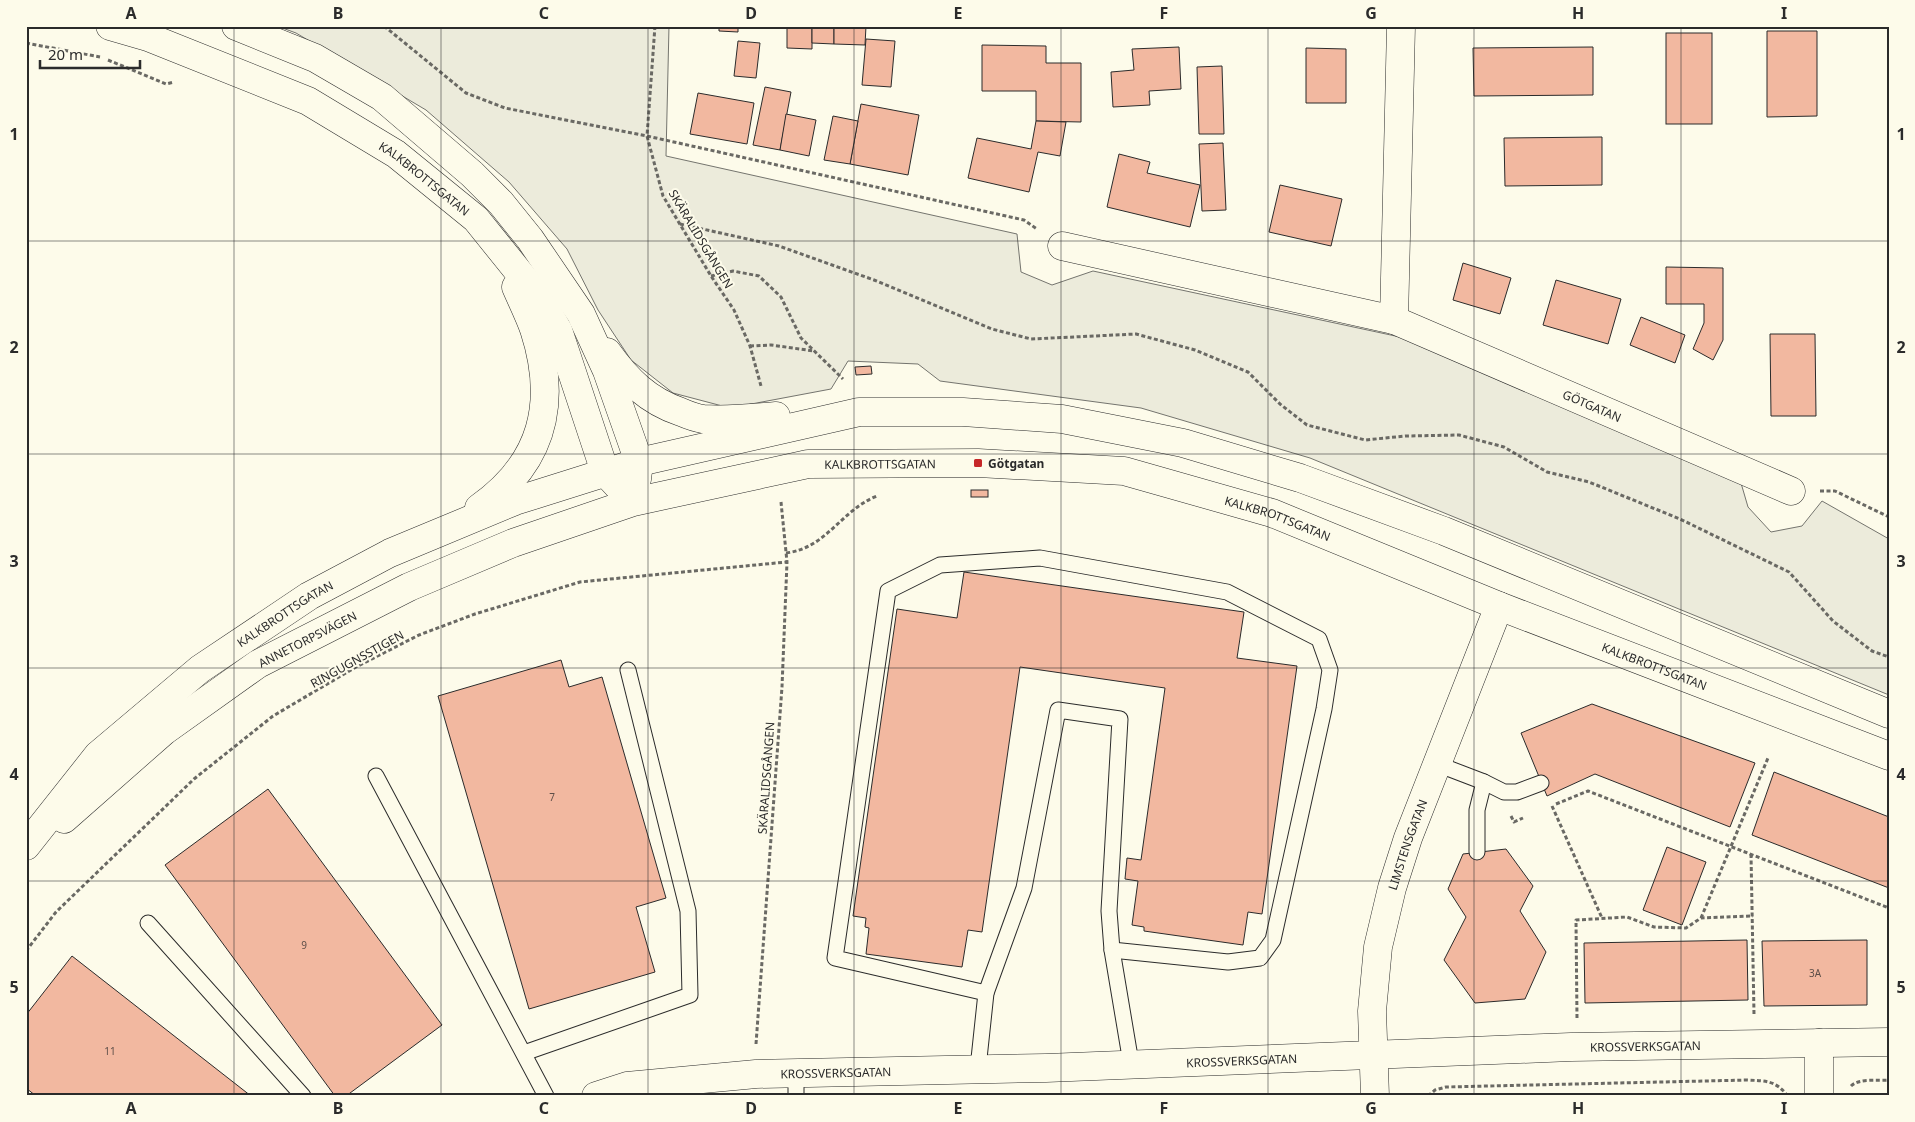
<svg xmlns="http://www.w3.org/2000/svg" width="1915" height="1122" font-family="'Noto Sans',sans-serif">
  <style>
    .green { fill: #ecebdb; stroke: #74746e }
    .building { fill: #f2b8a0; stroke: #2b2b2b }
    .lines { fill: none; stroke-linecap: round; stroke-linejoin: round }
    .lane-casing { stroke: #2b2b2b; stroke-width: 17 }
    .street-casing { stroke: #2b2b2b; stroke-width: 29 }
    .secondary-casing { stroke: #2b2b2b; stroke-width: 29 }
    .path { stroke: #6a6964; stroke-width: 3; stroke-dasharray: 4 2.5; stroke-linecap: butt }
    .lane { stroke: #fdfbea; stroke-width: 15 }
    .street { stroke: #fdfbea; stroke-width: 28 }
    .secondary { stroke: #fdfbea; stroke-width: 28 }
    .hedge { stroke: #34623c; stroke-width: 4; stroke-dasharray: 2.5 4; stroke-linecap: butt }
    .grid { fill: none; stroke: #2b2b2b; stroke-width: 1; stroke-opacity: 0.55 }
    .poi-dot { fill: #c62828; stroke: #fdfbea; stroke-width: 2 }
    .labels { text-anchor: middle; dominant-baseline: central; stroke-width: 4; stroke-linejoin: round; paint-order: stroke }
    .number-label { font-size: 10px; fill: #5d4e48 }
    .street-label { font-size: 12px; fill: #2b2b2b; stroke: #fdfbea }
    .poi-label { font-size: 12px; font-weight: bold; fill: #2b2b2b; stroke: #fdfbea; text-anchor: start }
    .neatline { fill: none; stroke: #2b2b2b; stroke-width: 2 }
    .grid-label { font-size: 16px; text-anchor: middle; font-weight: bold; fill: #2b2b2b }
  </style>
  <rect width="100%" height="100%" fill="#fdfbea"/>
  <path class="green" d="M277 26H669L666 156 1017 234 1021 272 1052 285 1093 271 1414 340 1741 483 1748 507 1771 532 1802 526 1822 501 1889 539V695L1310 458 1141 408 940 381 918 364 848 361 831 389 730 408 673 393 631 360 598 310 567 249 509 182 426 110 296 33Z"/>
  <g class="building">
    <path d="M719 26H738V32L719 31Z"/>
    <path d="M787 26H812V49L787 48Z"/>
    <path d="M812 26H834V44L812 43Z"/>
    <path d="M834 26H866L865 45 834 44Z"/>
    <path d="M1767 31H1817V116L1767 117Z"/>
    <rect x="1666" y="33" width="46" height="91"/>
    <path d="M866 39 895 41 891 87 862 85Z"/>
    <path d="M738 41 760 43 756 78 734 76Z"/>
    <path d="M982 45 1046 46V63H1081V122L1036 121V91H982Z"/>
    <path d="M1179 47 1181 89 1149 91 1150 105 1113 107 1111 72 1134 70 1132 49Z"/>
    <path d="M1593 47V95L1474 96 1473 48Z"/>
    <path d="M1306 48 1346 49V103H1306Z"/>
    <path d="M1222 66 1224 134H1199L1197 67Z"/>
    <path d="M765 87 791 92 780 150 753 145Z"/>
    <path d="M698 93 754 103 747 144 690 134Z"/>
    <path d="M861 104 919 115 908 175 850 164Z"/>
    <path d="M786 114 816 120 809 156 780 150Z"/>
    <path d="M833 116 858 121 850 164 824 160Z"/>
    <path d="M1036 121 1066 122 1060 156 1038 152 1029 192 968 178 977 138 1031 149Z"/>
    <path d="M1602 137V185L1505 186 1504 138Z"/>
    <path d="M1223 143 1226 210 1202 211 1199 144Z"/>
    <path d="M1119 154 1150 162 1147 173 1200 185 1190 227 1107 207Z"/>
    <path d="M1280 185 1342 199 1331 246 1269 232Z"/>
    <path d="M1463 263 1511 278 1500 314 1453 300Z"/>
    <path d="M1666 267 1723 268V340L1713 360 1693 349 1704 323V304H1666Z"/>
    <path d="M1556 280 1621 299 1608 344 1543 325Z"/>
    <path d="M1641 317 1685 335 1675 363 1630 345Z"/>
    <path d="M1770 334H1815L1816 416H1771Z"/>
    <path d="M871 366 872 374 856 375 855 367Z"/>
    <rect x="971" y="490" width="17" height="7"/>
    <path d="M964 572 1244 612 1237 658 1297 666 1262 914 1248 912 1243 945 1144 931V927L1132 925 1138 881 1125 879 1127 858 1141 860 1165 688 1020 667 982 932 968 930 962 967 866 954 869 928 865 927 866 918 853 916 897 609 957 618Z"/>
    <path d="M561 660 569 687 602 677 666 898 636 907 655 972 529 1009 438 696Z"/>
    <path d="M1592 704 1755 763 1730 827 1595 774 1547 796 1521 733Z"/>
    <path d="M1774 772 1889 817V888L1752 835Z"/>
    <path d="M268 789 442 1025 346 1096H335L165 865Z"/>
    <path d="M1667 847 1706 862 1682 925 1643 910Z"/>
    <path d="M1506 849 1533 886 1520 911 1546 952 1525 999 1475 1003 1444 960 1466 917 1448 889 1463 854Z"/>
    <path d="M1747 940 1748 1000 1585 1003 1584 943Z"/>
    <path d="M1867 940V1005L1764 1006 1762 941Z"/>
    <path d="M72 956 251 1096H36L26 1088V1015Z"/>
  </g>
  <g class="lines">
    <g class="lane-casing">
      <g id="lane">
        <path d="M1437 764 1484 782 1504 792H1517L1541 783"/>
        <path d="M376 776 546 1096"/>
        <path d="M1477 852V810L1484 782"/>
        <path d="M148 923 303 1096"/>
        <path d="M986 993 835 958 888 591 940 565 1040 558 1227 592 1319 639 1330 670 1324 709 1273 940 1260 958 1228 962 1112 950"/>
        <path d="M524 1053 690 995 688 911 628 670"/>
        <path d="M978 1068 986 993 1024 888 1058 710 1120 719 1109 911 1112 950 1131 1063"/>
        <path d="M796 1073V1096"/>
      </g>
    </g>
    <g class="street-casing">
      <g id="street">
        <path id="s1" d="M1062 246 1394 320 1791 491"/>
        <path d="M1394 320 1401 26"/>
        <path d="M1819 1043V1096"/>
        <path id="s2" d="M596 1096 627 1086 756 1074 1046 1068 1571 1047 1889 1042"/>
        <path id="s3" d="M1375 1096 1372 1011 1378 947 1392 888 1408 838 1499 606"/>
      </g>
    </g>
    <g class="secondary-casing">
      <g id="secondary">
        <path id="s4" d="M110 26 148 37 308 101 396 154 476 219 538 296 558 330 605 472 617 485"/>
        <path d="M236 26 315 58 382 97 472 174 501 203 530 239 581 314 607 371 639 462 637 479"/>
        <path d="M607 352C627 380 648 401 681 412 688 415 695 418 703 419 727 421 752 418 776 416"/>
        <path d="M479 508C543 463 558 403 534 329 529 315 522 301 516 287"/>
        <path id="s5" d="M64 819 164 731 258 664 409 587 513 543 633 502 808 464 978 463 1124 471 1272 513 1499 606 1889 756"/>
        <path id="s6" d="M26 846 98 755 200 669 309 596 390 553 515 501 639 462 859 412H963L1062 419 1183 443 1300 478 1444 531 1889 714"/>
      </g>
    </g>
    <g class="path">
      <path d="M384 26 466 93 505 108 647 136 1024 220 1037 229"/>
      <path d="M655 26 647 136 663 196 711 276 734 310 750 346 761 386"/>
      <path d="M26 43 100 57"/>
      <path d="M108 60 166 84 174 82"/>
      <path d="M680 224 779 246 874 280 992 329 1031 339 1136 334 1195 350 1248 372 1280 404 1307 425 1365 440 1406 436 1459 435 1504 447 1547 472 1589 482 1680 519 1789 572 1833 621 1872 651 1889 657"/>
      <path d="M711 276 733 271 759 276 781 297 801 338 843 379"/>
      <path d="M750 346 771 345 814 351"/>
      <path d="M1820 491H1835L1889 517"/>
      <path d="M786 553C827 548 841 510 877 496"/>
      <path d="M1556 804 1588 791 1889 908"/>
      <path d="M1552 806 1602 918"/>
      <path d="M1511 816 1514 822 1523 818"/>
      <path d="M1751 854 1754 1014"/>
      <path d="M1701 918 1768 758"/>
      <path d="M26 951 56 912 194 779 273 716 356 667 419 635 475 614 580 582 787 562"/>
      <path d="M1577 1018 1576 920 1627 917 1654 927 1686 928 1701 918 1753 916"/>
      <path d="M756 1044 782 687 787 562 781 502"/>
      <path d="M1851 1086C1859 1078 1878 1081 1889 1080"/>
      <path d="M1428 1096 1435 1090 1446 1087 1747 1080C1765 1081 1775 1080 1787 1095"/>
    </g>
    <use href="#lane" class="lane"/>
    <use href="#street" class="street"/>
    <use href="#secondary" class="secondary"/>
    <path class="hedge" d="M1595 1096H1600"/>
  </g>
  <path class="grid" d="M234 26V1096M441 26V1096M648 26V1096M854 26V1096M1061 26V1096M1268 26V1096M1474 26V1096M1681 26V1096M26 241H1889M26 454H1889M26 668H1889M26 881H1889"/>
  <rect class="poi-dot" x="973" y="458" width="10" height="10" rx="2.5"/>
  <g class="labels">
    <g class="number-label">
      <text x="552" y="797">7</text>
      <text x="304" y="945">9</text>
      <text x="1815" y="973">3A</text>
      <text x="110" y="1051">11</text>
    </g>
    <g class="street-label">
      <text stroke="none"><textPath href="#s4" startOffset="352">KALKBROTTSGATAN</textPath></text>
      <text transform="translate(701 239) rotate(59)">SKÄRALIDSGÅNGEN</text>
      <text stroke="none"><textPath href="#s1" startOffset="556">GÖTGATAN</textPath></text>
      <text stroke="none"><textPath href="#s5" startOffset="909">KALKBROTTSGATAN</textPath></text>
      <text stroke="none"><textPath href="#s5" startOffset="1314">KALKBROTTSGATAN</textPath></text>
      <text stroke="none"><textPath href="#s6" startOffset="351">KALKBROTTSGATAN</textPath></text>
      <text stroke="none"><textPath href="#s5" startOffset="304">ANNETORPSVÄGEN</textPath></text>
      <text transform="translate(357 659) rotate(-29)">RINGUGNSSTIGEN</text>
      <text stroke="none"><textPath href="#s5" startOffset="1719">KALKBROTTSGATAN</textPath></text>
      <text transform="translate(766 778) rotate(-86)">SKÄRALIDSGÅNGEN</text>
      <text stroke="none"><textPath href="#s3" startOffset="256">LIMSTENSGATAN</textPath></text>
      <text stroke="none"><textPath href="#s2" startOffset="1052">KROSSVERKSGATAN</textPath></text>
      <text stroke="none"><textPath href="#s2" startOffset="648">KROSSVERKSGATAN</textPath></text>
      <text stroke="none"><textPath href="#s2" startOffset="242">KROSSVERKSGATAN</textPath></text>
    </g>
    <g class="poi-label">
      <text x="988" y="463">Götgatan</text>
    </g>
  </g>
  <rect width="1915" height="1122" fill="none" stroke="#fdfbea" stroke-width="55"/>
  <path d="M40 60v8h100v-8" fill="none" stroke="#2b2b2b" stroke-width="2.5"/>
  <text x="48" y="60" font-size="15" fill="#2b2b2b" stroke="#fdfbea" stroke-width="4" paint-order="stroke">20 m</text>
  <rect x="28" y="28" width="1860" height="1066" class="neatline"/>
  <g class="grid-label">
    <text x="131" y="19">A</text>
    <text x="338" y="19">B</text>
    <text x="544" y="19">C</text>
    <text x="751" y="19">D</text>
    <text x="958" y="19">E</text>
    <text x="1164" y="19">F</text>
    <text x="1371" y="19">G</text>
    <text x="1578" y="19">H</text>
    <text x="1784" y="19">I</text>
    <text x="14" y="140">1</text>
    <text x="1901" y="140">1</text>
    <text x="14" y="353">2</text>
    <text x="1901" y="353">2</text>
    <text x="14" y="567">3</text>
    <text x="1901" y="567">3</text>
    <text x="14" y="780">4</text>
    <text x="1901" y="780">4</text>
    <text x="14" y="993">5</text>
    <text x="1901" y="993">5</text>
    <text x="131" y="1114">A</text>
    <text x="338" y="1114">B</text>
    <text x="544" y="1114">C</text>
    <text x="751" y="1114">D</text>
    <text x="958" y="1114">E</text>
    <text x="1164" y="1114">F</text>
    <text x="1371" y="1114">G</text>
    <text x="1578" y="1114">H</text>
    <text x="1784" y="1114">I</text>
  </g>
</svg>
